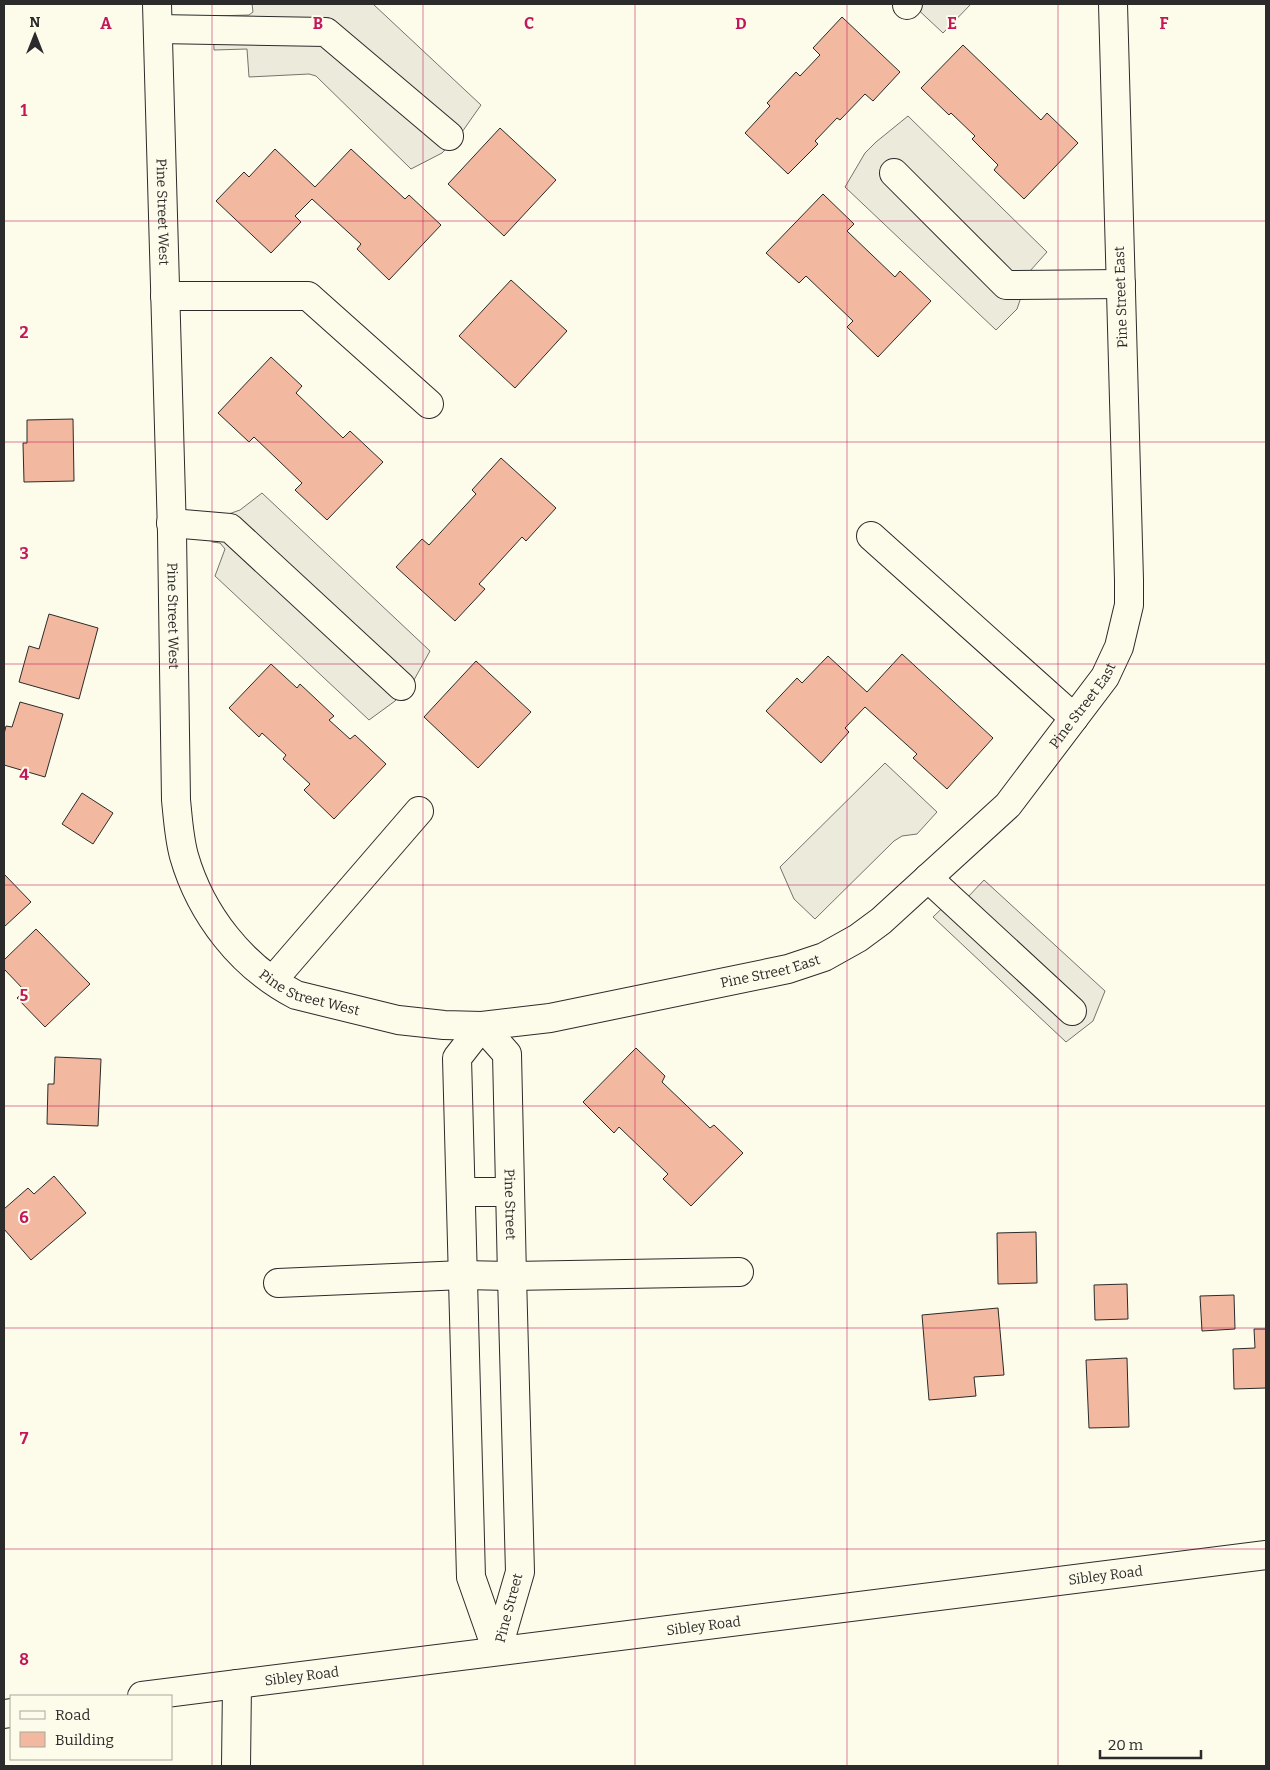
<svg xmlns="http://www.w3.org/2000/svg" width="1270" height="1770" font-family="Bitter,serif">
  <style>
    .parking { fill: #eceadb; stroke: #74746e }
    .building { fill: #f2b8a0; stroke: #2b2b2b }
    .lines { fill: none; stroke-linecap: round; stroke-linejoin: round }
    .minor-casing { stroke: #2b2b2b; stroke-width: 30 }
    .major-casing { stroke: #2b2b2b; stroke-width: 30 }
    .minor { stroke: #fdfbea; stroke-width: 28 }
    .major { stroke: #fdfbea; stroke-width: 28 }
    .grid { fill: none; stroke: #c2185b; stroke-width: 1; stroke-opacity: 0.55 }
    .labels { text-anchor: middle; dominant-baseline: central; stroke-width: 4; stroke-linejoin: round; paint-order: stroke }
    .street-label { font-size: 14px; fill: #2b2b2b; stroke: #fdfbea }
    .grid-label { font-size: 16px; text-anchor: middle; font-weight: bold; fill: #c2185b; stroke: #fdfbea; stroke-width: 4; stroke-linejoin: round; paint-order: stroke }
  </style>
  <rect width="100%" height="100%" fill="#fdfbea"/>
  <g class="parking">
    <path d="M252 4H373L481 105 462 132 442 153 411 169 316 76 309 74 249 77 247 49 214 50 213 16 249 15 253 12Z"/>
    <path d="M912 4H971L943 33Z"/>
    <path d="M908 116 1047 252 1030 271 1017 309 996 330 845 187 865 153 876 142Z"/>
    <path d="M262 493 430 651 414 680 395 701 369 720 215 576 225 549 220 543 212 542 211 513 226 515 240 510Z"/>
    <path d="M885 763 937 812 917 834 902 836 894 841 815 919 794 899 780 867Z"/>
    <path d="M984 880 1105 991 1093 1021 1066 1042 933 917 958 893 967 898Z"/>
  </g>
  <g class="building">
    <path d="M842 17 900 72 873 101 865 94 840 120 837 118 815 141 818 144 788 174 745 133 770 106 767 103 796 72 800 76 820 55 813 48Z"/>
    <path d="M963 45 1041 120 1047 113 1078 143 1024 199 994 170 998 165 972 139 975 136 951 113 949 115 921 88Z"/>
    <path d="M500 128 556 180 504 236 448 184Z"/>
    <path d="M275 149 315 187 351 149 405 199 409 195 441 225 389 280 357 249 361 244 312 199 295 216 301 222 271 253 216 201 244 172 249 177Z"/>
    <path d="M823 194 854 224 847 231 895 277 900 271 931 301 878 357 847 327 853 321 806 276 799 283 766 253Z"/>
    <path d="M511 280 567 331 515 388 459 336Z"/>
    <path d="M271 357 302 386 296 393 343 438 350 431 383 462 327 520 295 490 302 483 254 437 249 442 218 413Z"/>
    <path d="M73 419 74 481 24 482 23 443H27V420Z"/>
    <path d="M501 458 556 508 526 541 522 537 479 584 485 589 455 621 396 567 422 539 429 545 476 494 472 490Z"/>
    <path d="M49 614 98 628 79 699 19 682 29 646 39 649Z"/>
    <path d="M902 654 993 738 947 789 913 758 917 754 865 707 845 728 849 732 821 763 766 711 797 678 802 683 828 656 867 692Z"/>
    <path d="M476 661 531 712 478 768 424 717Z"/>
    <path d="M271 664 297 688 300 684 334 716 329 720 350 739 355 735 386 764 334 819 304 790 310 784 283 759 286 755 262 733 259 737 229 708Z"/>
    <path d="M20 702 63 714 45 777 4 765V734L6 726 12 727Z"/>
    <path d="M82 793 113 813 93 844 62 824Z"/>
    <path d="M4 874 31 902 4 927Z"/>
    <path d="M36 929 90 984 45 1027 17 998 25 991 4 969V960Z"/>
    <path d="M636 1048 665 1076 662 1082 710 1128 714 1125 743 1153 691 1206 663 1179 668 1174 619 1127 614 1133 583 1102Z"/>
    <path d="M55 1057 101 1059 98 1126 47 1124 48 1084H54Z"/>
    <path d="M54 1176 86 1213 31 1260 4 1229V1209L28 1188 34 1194Z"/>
    <path d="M1036 1232 1037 1283 998 1284 997 1233Z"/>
    <path d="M1127 1284 1128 1319 1095 1320 1094 1285Z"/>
    <path d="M1234 1295 1235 1329 1202 1331 1200 1296Z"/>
    <path d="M998 1308 1004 1375 974 1377 976 1396 929 1400 922 1315Z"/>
    <path d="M1254 1329H1266V1388L1234 1389 1233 1349 1255 1348Z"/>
    <path d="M1127 1358 1129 1427 1089 1428 1086 1360Z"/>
  </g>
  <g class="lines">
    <g class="minor-casing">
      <g id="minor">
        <path id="s1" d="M157 4 172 533 176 800C178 819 179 838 184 856 201 915 242 967 296 995L398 1020 444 1025 482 1026 550 1018 788 969 824 957 858 938 881 921 1008 805 1105 677 1119 647 1129 605V580L1113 4"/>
        <path d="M907 5 908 4"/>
        <path d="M158 29 326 32 449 136"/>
        <path d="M894 173 1006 285 1121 284"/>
        <path d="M165 296H308L429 404"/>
        <path d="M171 523 230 528 401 686"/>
        <path d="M871 536 1074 718"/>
        <path d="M928 878 1072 1011"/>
        <path d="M273 980 419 811"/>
        <path d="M482 1026 457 1058 471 1577 497 1651"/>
        <path id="s2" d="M482 1026 507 1054 512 1276 520 1572 497 1651"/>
        <path d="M461 1192H510"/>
        <path d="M278 1283 463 1275 512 1276 739 1272"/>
        <path d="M236 1766 237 1684"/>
      </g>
    </g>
    <g class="major-casing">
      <g id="major">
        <path id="s3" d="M142 1696 1266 1555"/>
        <path d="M4 1714 11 1713"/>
      </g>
    </g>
    <use href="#minor" class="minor"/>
    <use href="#major" class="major"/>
  </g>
  <path class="grid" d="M212 4V1766M423 4V1766M635 4V1766M847 4V1766M1058 4V1766M4 221H1266M4 442H1266M4 664H1266M4 885H1266M4 1106H1266M4 1328H1266M4 1549H1266"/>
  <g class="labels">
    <g class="street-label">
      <text stroke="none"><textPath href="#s1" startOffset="208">Pine Street West</textPath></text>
      <text transform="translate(1121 297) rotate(-92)">Pine Street East</text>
      <text stroke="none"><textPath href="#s1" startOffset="612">Pine Street West</textPath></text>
      <text stroke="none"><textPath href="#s1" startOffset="1939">Pine Street East</textPath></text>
      <text stroke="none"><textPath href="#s1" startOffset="1519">Pine Street East</textPath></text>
      <text stroke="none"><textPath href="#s1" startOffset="1048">Pine Street West</textPath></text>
      <text stroke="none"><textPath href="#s2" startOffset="188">Pine Street</textPath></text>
      <text stroke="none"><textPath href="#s3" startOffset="971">Sibley Road</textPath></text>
      <text transform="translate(509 1608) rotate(-75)">Pine Street</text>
      <text stroke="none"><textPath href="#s3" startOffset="566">Sibley Road</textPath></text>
      <text stroke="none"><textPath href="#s3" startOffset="161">Sibley Road</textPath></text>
    </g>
  </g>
  <g class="grid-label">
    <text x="106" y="29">A</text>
    <text x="318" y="29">B</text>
    <text x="529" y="29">C</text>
    <text x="741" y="29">D</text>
    <text x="952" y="29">E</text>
    <text x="1164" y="29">F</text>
    <text x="24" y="116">1</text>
    <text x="24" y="338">2</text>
    <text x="24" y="559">3</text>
    <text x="24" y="780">4</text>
    <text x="24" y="1001">5</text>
    <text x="24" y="1223">6</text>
    <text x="24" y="1444">7</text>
    <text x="24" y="1665">8</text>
  </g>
  <rect width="1270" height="1770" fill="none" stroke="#2b2b2b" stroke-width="10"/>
  <rect x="10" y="1695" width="162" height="65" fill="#fdfbea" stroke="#a9a89e"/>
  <rect x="20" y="1711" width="25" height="8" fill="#fdfbea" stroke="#a9a89e"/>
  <text x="55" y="1720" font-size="15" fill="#2b2b2b">Road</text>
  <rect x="20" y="1732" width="25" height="15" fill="#f2b8a0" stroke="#a9a89e"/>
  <text x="55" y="1745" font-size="15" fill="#2b2b2b">Building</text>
  <g transform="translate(35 35)" stroke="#fdfbea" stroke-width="4" paint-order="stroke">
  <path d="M0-4L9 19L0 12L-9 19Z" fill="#2b2b2b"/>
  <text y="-8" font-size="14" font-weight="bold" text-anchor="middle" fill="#2b2b2b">N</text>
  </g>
  <path d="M1100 1750v8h101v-8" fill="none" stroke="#2b2b2b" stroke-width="2.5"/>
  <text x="1108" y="1750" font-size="15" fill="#2b2b2b" stroke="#fdfbea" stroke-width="4" paint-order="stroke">20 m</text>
</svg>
